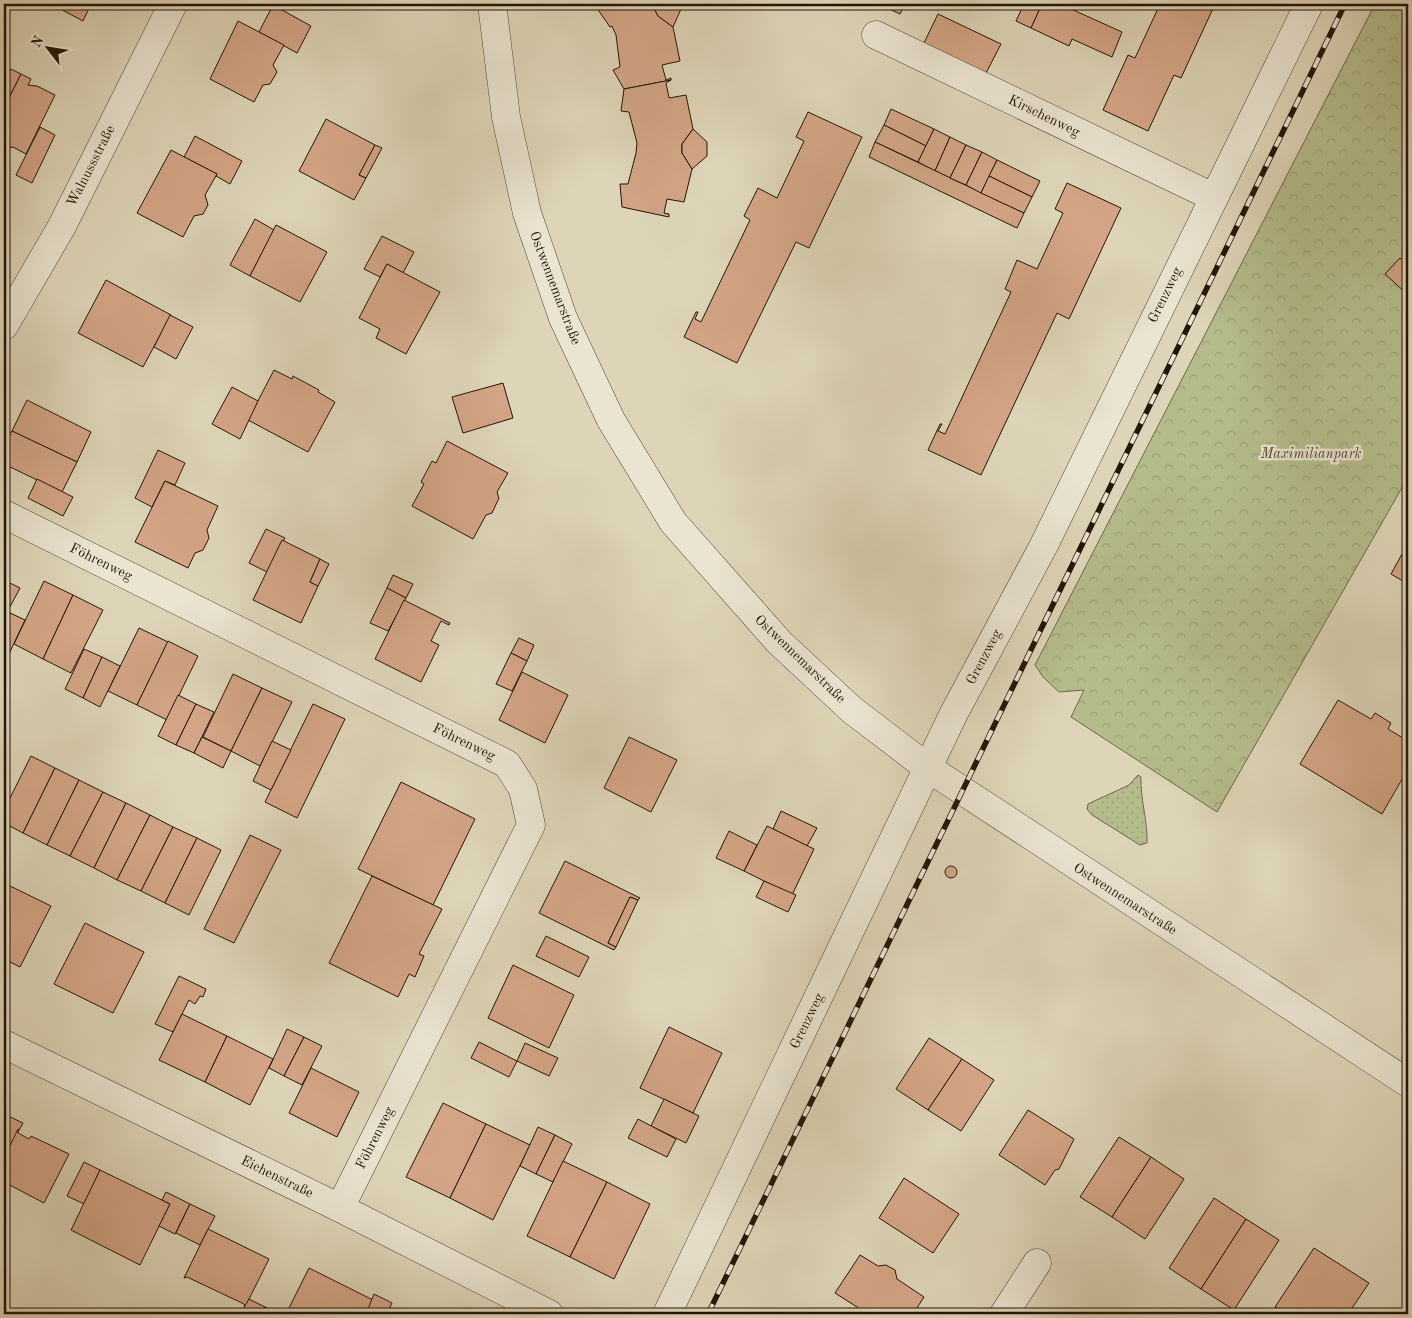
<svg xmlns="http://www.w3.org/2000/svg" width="1412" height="1318" font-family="'Old Standard TT',serif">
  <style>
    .grass { fill: url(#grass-dots); stroke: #6c684a }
    .forest { fill: url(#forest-crowns); stroke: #6c684a }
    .building { fill: #d3a586; stroke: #231509 }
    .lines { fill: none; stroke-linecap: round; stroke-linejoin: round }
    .minor-casing { stroke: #524535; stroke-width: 29 }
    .minor { stroke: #eae4d1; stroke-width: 28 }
    .rail-casing { stroke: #231509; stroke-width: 5.5 }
    .rail { stroke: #eae4d1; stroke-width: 4; stroke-dasharray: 11; stroke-linecap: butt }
    .labels { text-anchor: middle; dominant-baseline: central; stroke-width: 5; stroke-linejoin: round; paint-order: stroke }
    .street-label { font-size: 14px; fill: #231509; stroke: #eae4d1 }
    .park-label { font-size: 14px; font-style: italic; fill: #4f4730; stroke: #eae4d1 }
  </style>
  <defs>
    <pattern id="grass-dots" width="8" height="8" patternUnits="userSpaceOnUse" patternTransform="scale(1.25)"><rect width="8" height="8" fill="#b5bc8c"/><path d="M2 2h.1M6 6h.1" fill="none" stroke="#9ba177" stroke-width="1.8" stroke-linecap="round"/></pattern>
    <pattern id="forest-crowns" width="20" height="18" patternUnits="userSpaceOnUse" patternTransform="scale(1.25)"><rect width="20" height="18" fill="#b5bc8c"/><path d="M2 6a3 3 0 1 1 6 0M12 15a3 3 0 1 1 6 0" fill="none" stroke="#9ba177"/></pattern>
  </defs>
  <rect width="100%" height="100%" fill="#ded5b8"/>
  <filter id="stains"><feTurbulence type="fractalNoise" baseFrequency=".004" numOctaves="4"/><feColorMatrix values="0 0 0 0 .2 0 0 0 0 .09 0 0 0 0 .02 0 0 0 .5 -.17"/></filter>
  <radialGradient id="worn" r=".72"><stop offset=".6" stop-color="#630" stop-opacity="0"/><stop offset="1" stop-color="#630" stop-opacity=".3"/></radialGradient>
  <path class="grass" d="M1138 775 1141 777C1140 799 1148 821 1147 843L1140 845 1092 815 1087 809 1088 804 1129 785Z"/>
  <path class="forest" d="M1375 4H1408V477L1217 812 1071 717 1084 690 1059 692 1043 677 1035 665Z"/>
  <g class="building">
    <path d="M51 4H91L83 21Z"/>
    <path d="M594 4H655L654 8 658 16 673 27 680 61 662 65 666 80 671 78V80L624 89 613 70 620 67 616 35 612 26 610 27Z"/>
    <path d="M655 4H679L681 9 673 27 658 16 654 8Z"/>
    <path d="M879 4H905L900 14Z"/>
    <path d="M1024 4H1042L1031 28 1016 21Z"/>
    <path d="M1042 4H1060L1122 32 1112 57 1072 39 1069 46 1031 28Z"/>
    <path d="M1160 4H1215L1181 78 1174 75 1148 131 1103 110 1128 55 1135 58Z"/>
    <path d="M273 5 311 26 297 53 259 32Z"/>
    <path d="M938 14 1001 44 985 75 923 45Z"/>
    <path d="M238 21 284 45 273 65 277 72 270 84 263 85 254 102 210 79Z"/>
    <path d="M11 69 21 74 4 108V73L8 74Z"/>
    <path d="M21 74 31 79 28 85 37 86 55 95 26 154 13 147 4 149V108Z"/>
    <path d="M671 80 666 83 669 98 686 95 693 129 682 144V153L692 169 684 202 667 199 664 213 669 214V217L622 207 620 184H628L636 153 637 143 629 112 621 111 624 89Z"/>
    <path d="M891 109 934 129 926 146 884 125Z"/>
    <path d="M808 112 862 137 809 248 796 242 737 363 684 337 696 312H698L695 319 701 322 750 220 744 216 758 188 777 198 804 141 796 137Z"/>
    <path d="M326 119 375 145 359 175 366 178 354 200 299 171Z"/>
    <path d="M884 125 926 146 918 162 875 142Z"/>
    <path d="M40 127 55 135 32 183 16 175Z"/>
    <path d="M693 129 707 142V156L692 169 682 153V144Z"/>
    <path d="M934 129 950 137 935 171 918 162Z"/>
    <path d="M195 136 242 161 230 184 216 176 217 174 184 157Z"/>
    <path d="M950 137 966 145 950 178 935 171Z"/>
    <path d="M875 142 1024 213 1017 228 869 157Z"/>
    <path d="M375 145 382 148 366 178 359 175Z"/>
    <path d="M966 145 982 152 966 185 950 178Z"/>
    <path d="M171 150 217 174 205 195 208 205 203 214 194 216 183 237 137 213Z"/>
    <path d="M982 152 997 160 981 193 966 185Z"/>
    <path d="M997 160 1040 181 1032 197 989 176Z"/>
    <path d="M989 176 1032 197 1024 213 981 193Z"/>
    <path d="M1067 183 1121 208 1069 319 1057 313 981 475 928 450 940 424H942L938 431 945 434 1011 292 1005 289 1017 260 1037 269 1063 213 1055 209Z"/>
    <path d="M255 219 274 230 250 276 230 265Z"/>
    <path d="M276 225 327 252 300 302 250 276Z"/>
    <path d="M382 236 414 252 403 273 387 264 380 277 364 269Z"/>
    <path d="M1400 258 1408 265V295L1385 274Z"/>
    <path d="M387 264 440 292 406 354 376 338 380 329 359 318Z"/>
    <path d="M106 280 171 315 143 367 78 333Z"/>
    <path d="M170 315 193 327 176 359 154 347Z"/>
    <path d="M274 370 292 379 293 376 319 390 318 392 335 402 308 452 248 420Z"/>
    <path d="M503 383 513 418 463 433 452 397Z"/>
    <path d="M232 387 258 401 240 439 212 424Z"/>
    <path d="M27 400 91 432 77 462 12 431Z"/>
    <path d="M12 431 77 462 62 492 4 464V447Z"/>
    <path d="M447 441 508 473 497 492 499 498 492 513 486 515 473 539 412 506 424 484 421 482 432 461 436 463Z"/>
    <path d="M158 450 185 463 175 485 165 481 152 507 135 498Z"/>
    <path d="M37 479 73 497 63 516 28 498Z"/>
    <path d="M165 481 218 506 207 530 209 538 203 550 195 553 188 568 135 542Z"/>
    <path d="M266 529 285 538 267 572 249 563Z"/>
    <path d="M282 540 320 559 310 582 318 586 301 623 253 600Z"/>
    <path d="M1408 543V584L1391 574Z"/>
    <path d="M320 559 329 564 318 586 310 582Z"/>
    <path d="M393 575 413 584 406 598 387 588Z"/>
    <path d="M4 580 20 588 4 618Z"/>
    <path d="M44 581 73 595 43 659 14 644Z"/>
    <path d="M387 588 406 598 388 631 370 623Z"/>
    <path d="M73 595 103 610 71 673 43 659Z"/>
    <path d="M404 600 450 623 449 625 441 621 431 641 439 645 421 682 375 659Z"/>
    <path d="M8 612 25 620 7 658 4 656V618Z"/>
    <path d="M139 628 168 642 137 705 108 691Z"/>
    <path d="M519 638 534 645 527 661 511 653Z"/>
    <path d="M168 641 198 656 167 720 137 705Z"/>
    <path d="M84 649 102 657 83 698 65 689Z"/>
    <path d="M511 653 527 661 512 691 496 684Z"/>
    <path d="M102 657 120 666 100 707 83 698Z"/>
    <path d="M522 672 568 695 545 743 499 720Z"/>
    <path d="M233 674 262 688 231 751 203 737Z"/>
    <path d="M262 688 292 702 260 766 231 751Z"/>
    <path d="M178 695 196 704 176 745 158 736Z"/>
    <path d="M1338 700 1371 719 1375 713 1391 723 1388 729 1408 741V769L1382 814 1300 764Z"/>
    <path d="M196 704 214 712 194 753 176 745Z"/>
    <path d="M313 704 345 719 297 818 265 802Z"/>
    <path d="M202 737 231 751 223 768 194 753Z"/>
    <path d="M629 737 677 760 651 812 604 788Z"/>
    <path d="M272 741 291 750 271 790 253 781Z"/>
    <path d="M31 756 55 768 23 833 4 823V810Z"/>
    <path d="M55 768 79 780 47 845 23 833Z"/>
    <path d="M79 780 103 792 70 856 47 845Z"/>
    <path d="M401 782 475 819 433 905 358 869Z"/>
    <path d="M103 792 126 803 94 868 70 856Z"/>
    <path d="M126 803 150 815 117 880 94 868Z"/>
    <path d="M781 811 817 828 807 846 773 829Z"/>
    <path d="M150 815 173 827 141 891 117 880Z"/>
    <path d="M767 826 814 849 792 895 744 871Z"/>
    <path d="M173 827 197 838 165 903 141 891Z"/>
    <path d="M729 831 757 845 744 871 716 858Z"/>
    <path d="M250 835 281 850 234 943 204 929Z"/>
    <path d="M197 838 221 850 189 915 165 903Z"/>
    <path d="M565 861 640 898 638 900 630 897 608 943 616 947 614 950 539 913Z"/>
    <circle cx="951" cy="872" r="6"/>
    <path d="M372 876 442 909 419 954 424 956 415 977 409 974 398 997 329 963Z"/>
    <path d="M764 881 796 895 788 912 756 897Z"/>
    <path d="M4 883 51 906 20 967 4 959Z"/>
    <path d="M630 897 638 900 616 947 608 943Z"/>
    <path d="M85 923 144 952 113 1013 54 984Z"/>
    <path d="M546 936 589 957 579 977 536 956Z"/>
    <path d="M513 965 574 995 549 1048 488 1018Z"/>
    <path d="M179 976 206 989 203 997 200 996 195 1004 189 1000 173 1032 155 1024Z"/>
    <path d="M182 1014 227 1036 205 1082 159 1060Z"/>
    <path d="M669 1027 722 1053 693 1113 640 1088Z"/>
    <path d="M287 1029 304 1037 284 1076 269 1068Z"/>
    <path d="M227 1036 273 1059 250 1105 205 1082Z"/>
    <path d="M304 1037 322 1046 302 1085 284 1076Z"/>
    <path d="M929 1038 962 1059 928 1110 896 1089Z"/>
    <path d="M479 1042 517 1061 509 1077 471 1058Z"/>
    <path d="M525 1043 558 1058 549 1076 517 1061Z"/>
    <path d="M962 1059 994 1080 961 1131 928 1110Z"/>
    <path d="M311 1068 359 1092 337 1137 289 1113Z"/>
    <path d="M664 1099 699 1116 686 1143 651 1126Z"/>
    <path d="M443 1103 486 1124 450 1198 406 1177Z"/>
    <path d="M1028 1110 1074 1139 1059 1169 1055 1170 1045 1185 999 1155Z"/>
    <path d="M4 1114 23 1123 4 1158Z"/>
    <path d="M638 1119 676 1139 667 1157 628 1138Z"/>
    <path d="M486 1124 530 1145 493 1220 450 1198Z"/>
    <path d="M538 1127 555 1135 536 1174 520 1166Z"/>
    <path d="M18 1129V1133L29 1139 31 1136 69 1154 44 1203 4 1182V1158Z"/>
    <path d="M555 1135 572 1144 553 1182 536 1174Z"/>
    <path d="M1119 1137 1151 1157 1112 1217 1080 1197Z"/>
    <path d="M1151 1157 1184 1179 1145 1239 1112 1217Z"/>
    <path d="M563 1161 607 1182 570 1257 527 1236Z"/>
    <path d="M84 1162 100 1170 84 1204 67 1196Z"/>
    <path d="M100 1170 170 1204 140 1265 71 1230Z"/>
    <path d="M904 1178 959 1214 933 1253 879 1218Z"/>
    <path d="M607 1182 650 1204 614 1279 570 1257Z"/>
    <path d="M166 1192 190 1204 175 1234 159 1226 170 1204 162 1200Z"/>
    <path d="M1214 1198 1246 1219 1201 1289 1169 1268Z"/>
    <path d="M190 1204 215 1216 200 1245 176 1233Z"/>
    <path d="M1246 1219 1279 1240 1234 1310 1201 1289Z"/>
    <path d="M208 1229 269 1259 245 1307 244 1304 187 1277 184 1278Z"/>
    <path d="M1314 1248 1369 1283 1348 1314H1285L1275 1307Z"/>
    <path d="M860 1255 878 1266 886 1265 895 1270 897 1279 924 1297 913 1314H868L835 1293Z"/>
    <path d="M309 1268 373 1300 366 1314H286Z"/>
    <path d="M374 1294 392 1303 387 1314H366Z"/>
    <path d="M249 1299 265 1307 262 1314H240Z"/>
    <path d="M265 1307 280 1314H262Z"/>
  </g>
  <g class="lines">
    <g class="minor-casing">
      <g id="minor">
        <path d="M492 4 506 117 527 213 563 318 611 420 673 522 779 642 852 710 928 768 1408 1083"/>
        <path d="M876 35 1213 197"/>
        <path d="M4 326 62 226 173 4"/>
        <path d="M4 514 507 764 523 789 531 825 340 1208"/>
        <path d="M4 1044 340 1208 549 1314"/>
        <path d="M667 1314 953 715 1044 545 1309 4"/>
        <path d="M1004 1314 1037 1263"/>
      </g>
    </g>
    <use href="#minor" class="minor"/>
    <g class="rail-casing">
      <path id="rail" d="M708 1314 1345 4"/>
    </g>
    <use href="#rail" class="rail"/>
  </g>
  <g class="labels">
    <g class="street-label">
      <text transform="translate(1044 116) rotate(26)">Kirschenweg</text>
      <text transform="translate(91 166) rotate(-63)">Walnussstraße</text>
      <text transform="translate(555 288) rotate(69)">Ostwennemarstraße</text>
      <text transform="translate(1165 295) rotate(-64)">Grenzweg</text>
      <text transform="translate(101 562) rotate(26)">Föhrenweg</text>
      <text transform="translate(984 657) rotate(-62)">Grenzweg</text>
      <text transform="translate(800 659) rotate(44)">Ostwennemarstraße</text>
      <text transform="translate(464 742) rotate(26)">Föhrenweg</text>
      <text transform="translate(1125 899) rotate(33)">Ostwennemarstraße</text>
      <text transform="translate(807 1021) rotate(-64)">Grenzweg</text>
      <text transform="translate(375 1138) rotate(-63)">Föhrenweg</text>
      <text transform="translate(277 1177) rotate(26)">Eichenstraße</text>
    </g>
    <g class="park-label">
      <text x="1311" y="454">Maximilianpark</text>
    </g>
  </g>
  <rect width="1412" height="1318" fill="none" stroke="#ded5b8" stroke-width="20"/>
  <rect x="5" y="5" width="1402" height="1308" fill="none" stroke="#231509" stroke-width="2.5"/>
  <rect x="10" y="10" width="1392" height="1298" fill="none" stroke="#231509"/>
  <g transform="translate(48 48) rotate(301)" stroke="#eae4d1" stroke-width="4" paint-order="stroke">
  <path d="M0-4L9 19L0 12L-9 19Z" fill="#231509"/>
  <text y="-8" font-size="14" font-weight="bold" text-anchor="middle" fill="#231509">N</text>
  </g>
  <rect width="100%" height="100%" filter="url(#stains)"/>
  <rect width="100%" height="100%" fill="url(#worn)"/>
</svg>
